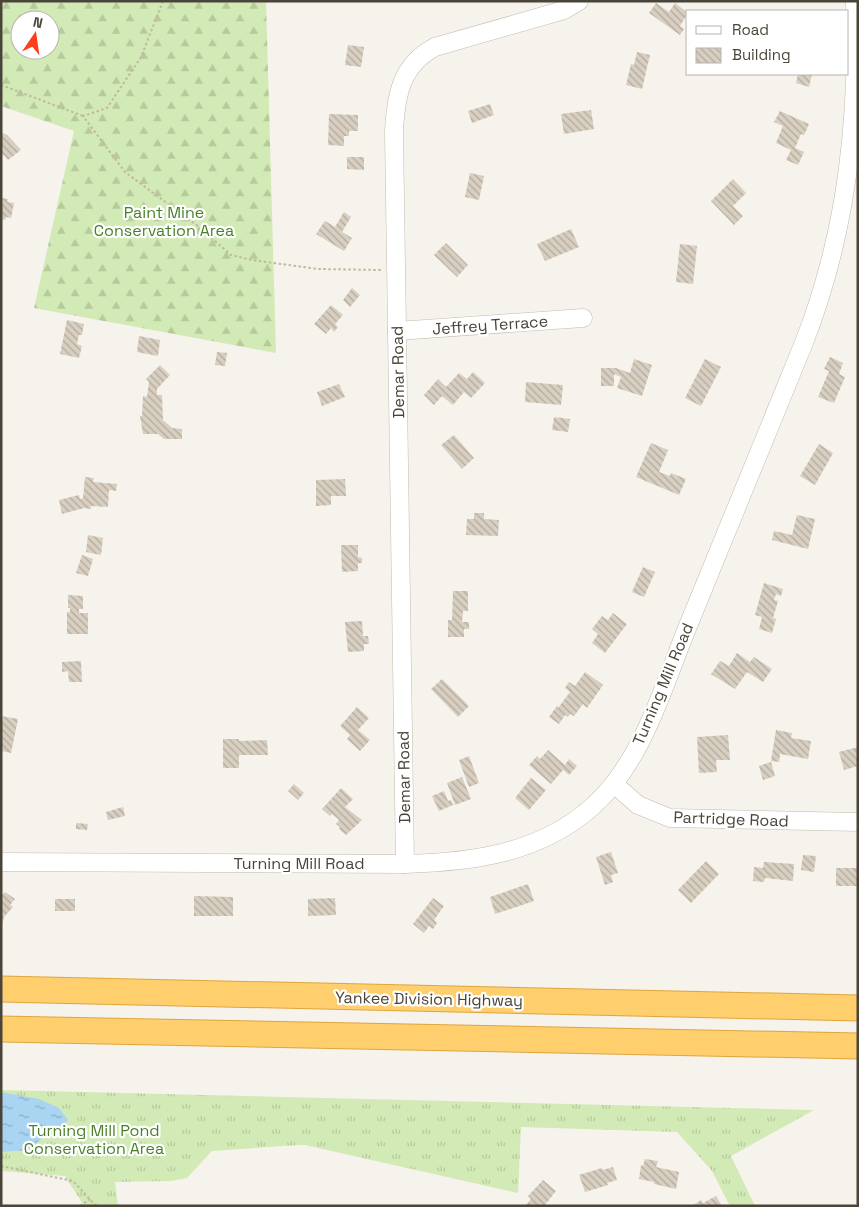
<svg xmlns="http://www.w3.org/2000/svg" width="859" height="1207" font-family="'Space Grotesk',sans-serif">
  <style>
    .grass { fill: url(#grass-tufts) }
    .forest { fill: url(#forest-firs); fill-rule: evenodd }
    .water { fill: url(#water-ripples) }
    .building { fill: url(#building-back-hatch) }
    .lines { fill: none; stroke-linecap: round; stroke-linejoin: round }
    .minor-casing { stroke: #c2bbae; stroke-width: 19 }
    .highway-casing { stroke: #e0a43c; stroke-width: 27 }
    .path { stroke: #c4b79f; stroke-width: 2; stroke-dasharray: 2.5 2.5; stroke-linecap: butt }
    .minor { stroke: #fff; stroke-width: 18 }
    .highway { stroke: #ffcf6e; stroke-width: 25 }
    .labels { text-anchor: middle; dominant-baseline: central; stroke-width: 4.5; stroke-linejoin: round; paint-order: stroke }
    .park-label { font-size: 16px; fill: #4a7f2a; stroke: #fff }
    .street-label { font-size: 16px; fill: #4b4439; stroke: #fff }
  </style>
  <defs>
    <pattern id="grass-tufts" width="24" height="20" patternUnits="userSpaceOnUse" patternTransform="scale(1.25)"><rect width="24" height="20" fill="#d2eab5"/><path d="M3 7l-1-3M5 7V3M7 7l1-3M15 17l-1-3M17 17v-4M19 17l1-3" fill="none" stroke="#b6ca9c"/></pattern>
    <pattern id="forest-firs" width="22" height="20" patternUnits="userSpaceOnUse" patternTransform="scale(1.25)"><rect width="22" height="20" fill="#d2eab5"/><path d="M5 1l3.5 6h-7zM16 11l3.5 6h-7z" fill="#b6ca9c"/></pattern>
    <pattern id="water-ripples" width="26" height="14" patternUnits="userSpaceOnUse" patternTransform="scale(1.25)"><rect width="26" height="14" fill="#a9d4f2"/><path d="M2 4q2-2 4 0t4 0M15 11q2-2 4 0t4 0" fill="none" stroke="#8caec5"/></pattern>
    <pattern id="building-back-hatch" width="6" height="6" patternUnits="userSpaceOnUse" patternTransform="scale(1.25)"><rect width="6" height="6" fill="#d8cfc1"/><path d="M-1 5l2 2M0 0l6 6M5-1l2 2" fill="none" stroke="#b1aa9e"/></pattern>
  </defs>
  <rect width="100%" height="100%" fill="#f6f3ec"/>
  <path class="grass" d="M1 1090 814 1110 731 1156 755 1206H730L712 1171 677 1132 521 1127 518 1193 305 1145H298L212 1151 187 1178 171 1181 115 1182 118 1206H84L65 1176 1 1171Z"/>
  <path class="forest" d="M1 1H266L276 353 34 308 74 131 1 106ZM20 20H50V50H20Z"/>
  <path class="water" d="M1 1092 39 1099 59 1108 68 1120 61 1130 41 1139 28 1150 1 1152Z"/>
  <g class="building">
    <path d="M656 3 669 12 675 3 688 13 680 26 684 29 680 35 649 13Z"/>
    <path d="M348 45 364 47 361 67 345 65Z"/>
    <path d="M637 52 650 55 642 89 626 85 631 64 634 65Z"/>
    <path d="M798 74H812L809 87 796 83Z"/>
    <path d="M490 104 494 115 472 123 468 111Z"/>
    <path d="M591 110 594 129 564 134 561 114Z"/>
    <path d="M780 111 809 124 804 135 801 134 795 148 804 152 798 165 786 160 791 150 776 143 783 126 774 122Z"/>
    <path d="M329 114 358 115V131H349V136H344V146L328 145Z"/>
    <path d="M1 132 7 135 21 150 8 160 1 152Z"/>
    <path d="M347 157H364V170L347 169Z"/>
    <path d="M470 173 484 176 479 200 465 197Z"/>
    <path d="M733 179 746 193 733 206 743 216 734 225 711 201Z"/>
    <path d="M1 198 8 199 7 202 14 203 11 218 6 217 5 220 1 219Z"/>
    <path d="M344 212 351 217 342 232 352 238 344 251 316 234 325 221 335 227Z"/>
    <path d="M571 229 579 247 545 261 537 244Z"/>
    <path d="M446 243 468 265 457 277 434 255Z"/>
    <path d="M680 244 697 246 693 284 676 282Z"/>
    <path d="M352 288 360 295 350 307 343 300Z"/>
    <path d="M331 305 343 315 335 324 338 327 334 332 331 328 326 334 314 324Z"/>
    <path d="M67 320 84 324 82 335H79L77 344 82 346 79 358 60 354Z"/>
    <path d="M139 336 160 340 158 356 137 352Z"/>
    <path d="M217 352 227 353 225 366 215 365Z"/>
    <path d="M830 357 843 363 839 374 845 377 834 403 818 397 829 371 824 369Z"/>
    <path d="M634 359 652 365 642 396 617 388 621 377 614 374V386H601V368H616L630 373Z"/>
    <path d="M705 359 721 367 701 406 685 398Z"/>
    <path d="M160 365 170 375 157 389V395H162L163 420 172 428 182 429V439H164L158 434H143L140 416H142L143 396 147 397 149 382 146 379Z"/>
    <path d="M473 372 485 383 471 398 464 392 453 405 442 396 434 405 424 395 438 379 446 387 459 373 467 379Z"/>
    <path d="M526 382 563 385 561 405 525 402Z"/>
    <path d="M339 384 345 397 322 406 317 392Z"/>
    <path d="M554 417 570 419 568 432 552 430Z"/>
    <path d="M454 435 474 458 462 469 441 445Z"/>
    <path d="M651 443 668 450 659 472 670 476 671 473 686 479 679 495 636 477Z"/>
    <path d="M819 444 833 453 815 485 800 476Z"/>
    <path d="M85 477 94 478 93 482 117 484 116 491 109 490 108 507 91 506V509L84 508 62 514 59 500 79 495 80 499 83 498Z"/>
    <path d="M345 479 346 496H331V505L316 506V480Z"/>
    <path d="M474 513H484V519L499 520 498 536 466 535 467 519H474Z"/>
    <path d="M797 515 815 519 808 549 772 540 774 531 792 535Z"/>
    <path d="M88 535 103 538 101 555 86 552Z"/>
    <path d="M341 545H358V557L362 558V563H358V571L342 572Z"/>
    <path d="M82 555 93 559 88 576 76 573Z"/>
    <path d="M643 567 655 572 644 597 632 592Z"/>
    <path d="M764 583 783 589 781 596 776 594 774 600 778 601 773 618 776 619 772 633 759 629 762 617 755 615Z"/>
    <path d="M453 591H468V611H463L462 622H469V629H464V637H448V620H452Z"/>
    <path d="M68 595 83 596V609H79V613H88V634H67V612H70V608H68Z"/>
    <path d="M613 613 627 624 605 653 592 643 598 634 592 629 602 616 608 620Z"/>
    <path d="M362 621 363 636H368L369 644H364V651L348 652 345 622Z"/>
    <path d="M737 653 750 662 754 657 772 669 763 682 747 672 735 689 711 674 720 661 729 666Z"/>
    <path d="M81 661 82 682H69L68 671 62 672V662Z"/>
    <path d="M585 672 603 685 587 708 583 704 574 716 570 714 568 717 565 715 559 724 549 717 557 706 558 708 570 692 565 688 569 682 575 686Z"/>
    <path d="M442 679 469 706 458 717 431 689Z"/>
    <path d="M357 707 369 718 358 730 370 740 360 751 347 739 350 735 340 726Z"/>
    <path d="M1 716 18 719 11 753 1 751Z"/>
    <path d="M776 730 792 733 791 738 811 741 808 759 780 754 779 762 771 761Z"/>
    <path d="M728 735 730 760H716L717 772 699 773 697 737Z"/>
    <path d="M223 739H239V741L267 740 268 755H239V768H223Z"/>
    <path d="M858 747V766L844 770 839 752Z"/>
    <path d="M548 750 565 765 569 759 577 766 569 775 563 770 551 784 529 765 537 756 540 759Z"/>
    <path d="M469 756 479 783 469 787 459 760Z"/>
    <path d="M771 762 775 776 763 780 759 766Z"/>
    <path d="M462 777 471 799 455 805 447 783Z"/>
    <path d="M531 778 546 790 529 810 515 798Z"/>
    <path d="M294 784 304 793 298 800 288 791Z"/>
    <path d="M341 788 353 799 345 807 362 820 346 835 339 829 340 827 336 824 339 820 332 814 330 816 322 809Z"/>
    <path d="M444 791 448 801 451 800 453 805 439 811 432 796Z"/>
    <path d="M123 807 125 816 108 820 106 812Z"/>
    <path d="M76 823 88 824 87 830 76 829Z"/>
    <path d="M611 852 618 873 611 875 613 882 605 885 596 857Z"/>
    <path d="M803 855 816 856 814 872 801 870Z"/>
    <path d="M706 861 719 874 691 903 678 890Z"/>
    <path d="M764 862 794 864 793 881 765 878 764 882 753 881 754 867 763 868Z"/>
    <rect x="836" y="868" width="22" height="18"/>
    <path d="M528 884 534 901 495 914 490 897Z"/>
    <path d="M5 892 15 899 10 905 13 907 4 917 2 925 1 896Z"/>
    <path d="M194 896 233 897V916H194Z"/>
    <path d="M335 898 336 915 308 916V899Z"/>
    <path d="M433 898 444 906 434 920 437 923 433 929 429 926 424 933 413 924Z"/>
    <rect x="55" y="899" width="20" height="12"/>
    <path d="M645 1159 658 1161 656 1167 679 1172 676 1189 654 1184V1182L639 1179 641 1165 643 1166Z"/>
    <path d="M613 1167 617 1180 607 1183 608 1185 585 1192 579 1175 602 1168 603 1170Z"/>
    <path d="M543 1180 556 1191 544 1206H525L531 1199 528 1196Z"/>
    <path d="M716 1196 722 1206H692L701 1200 703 1203Z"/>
  </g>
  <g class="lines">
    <g class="minor-casing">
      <g id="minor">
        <path d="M397 331 583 318"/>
        <path d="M614 784 638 805 670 818 858 822"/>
        <path d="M1 862 405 864C472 862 539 854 592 807 644 761 664 683 690 621 728 529 766 437 803 345 847 234 859 119 855 1"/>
        <path d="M405 864 394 131C396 95 401 65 435 47L564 10 579 1"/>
      </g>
    </g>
    <g class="highway-casing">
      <g id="highway">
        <path d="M1 989 858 1008"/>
        <path d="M1 1029 858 1046"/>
      </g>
    </g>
    <g class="path">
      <path d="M163 1 141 57 107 108 83 116 125 172 199 227 231 255 252 260 318 269 381 270"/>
      <path d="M1 85 83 116"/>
      <path d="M1 1166 73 1181 96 1206"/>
      <path d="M80 1206 90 1199"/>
    </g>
    <use href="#minor" class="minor"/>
    <use href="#highway" class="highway"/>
  </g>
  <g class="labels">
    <g class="park-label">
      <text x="164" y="212">Paint Mine<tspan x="164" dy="18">Conservation Area</tspan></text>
      <text x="94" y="1130">Turning Mill Pond<tspan x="94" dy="18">Conservation Area</tspan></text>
    </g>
    <g class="street-label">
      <text transform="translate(490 325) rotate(-4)">Jeffrey Terrace</text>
      <text transform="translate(398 372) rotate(-91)">Demar Road</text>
      <text transform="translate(663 684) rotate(-67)">Turning Mill Road</text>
      <text transform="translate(404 777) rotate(-91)">Demar Road</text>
      <text transform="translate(731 819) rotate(2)">Partridge Road</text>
      <text x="299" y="863">Turning Mill Road</text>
      <text transform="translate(429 999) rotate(1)">Yankee Division Highway</text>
    </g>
  </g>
  <rect width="859" height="1207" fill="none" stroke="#4b4439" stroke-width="5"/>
  <rect x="686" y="10" width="162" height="65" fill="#ffffff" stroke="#b7b4b0"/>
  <rect x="696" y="26" width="25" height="8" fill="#ffffff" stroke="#b7b4b0"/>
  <text x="732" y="35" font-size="15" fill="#4b4439">Road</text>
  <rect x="696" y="48" width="25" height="15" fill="url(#building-back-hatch)" stroke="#b7b4b0"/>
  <text x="732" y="60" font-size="15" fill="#4b4439">Building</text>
  <g transform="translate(35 35) rotate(13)"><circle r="24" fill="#ffffff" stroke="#b7b4b0"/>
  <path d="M0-4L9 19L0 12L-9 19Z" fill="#fc3f1d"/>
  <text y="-8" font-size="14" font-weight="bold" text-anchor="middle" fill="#4b4439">N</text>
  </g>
</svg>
